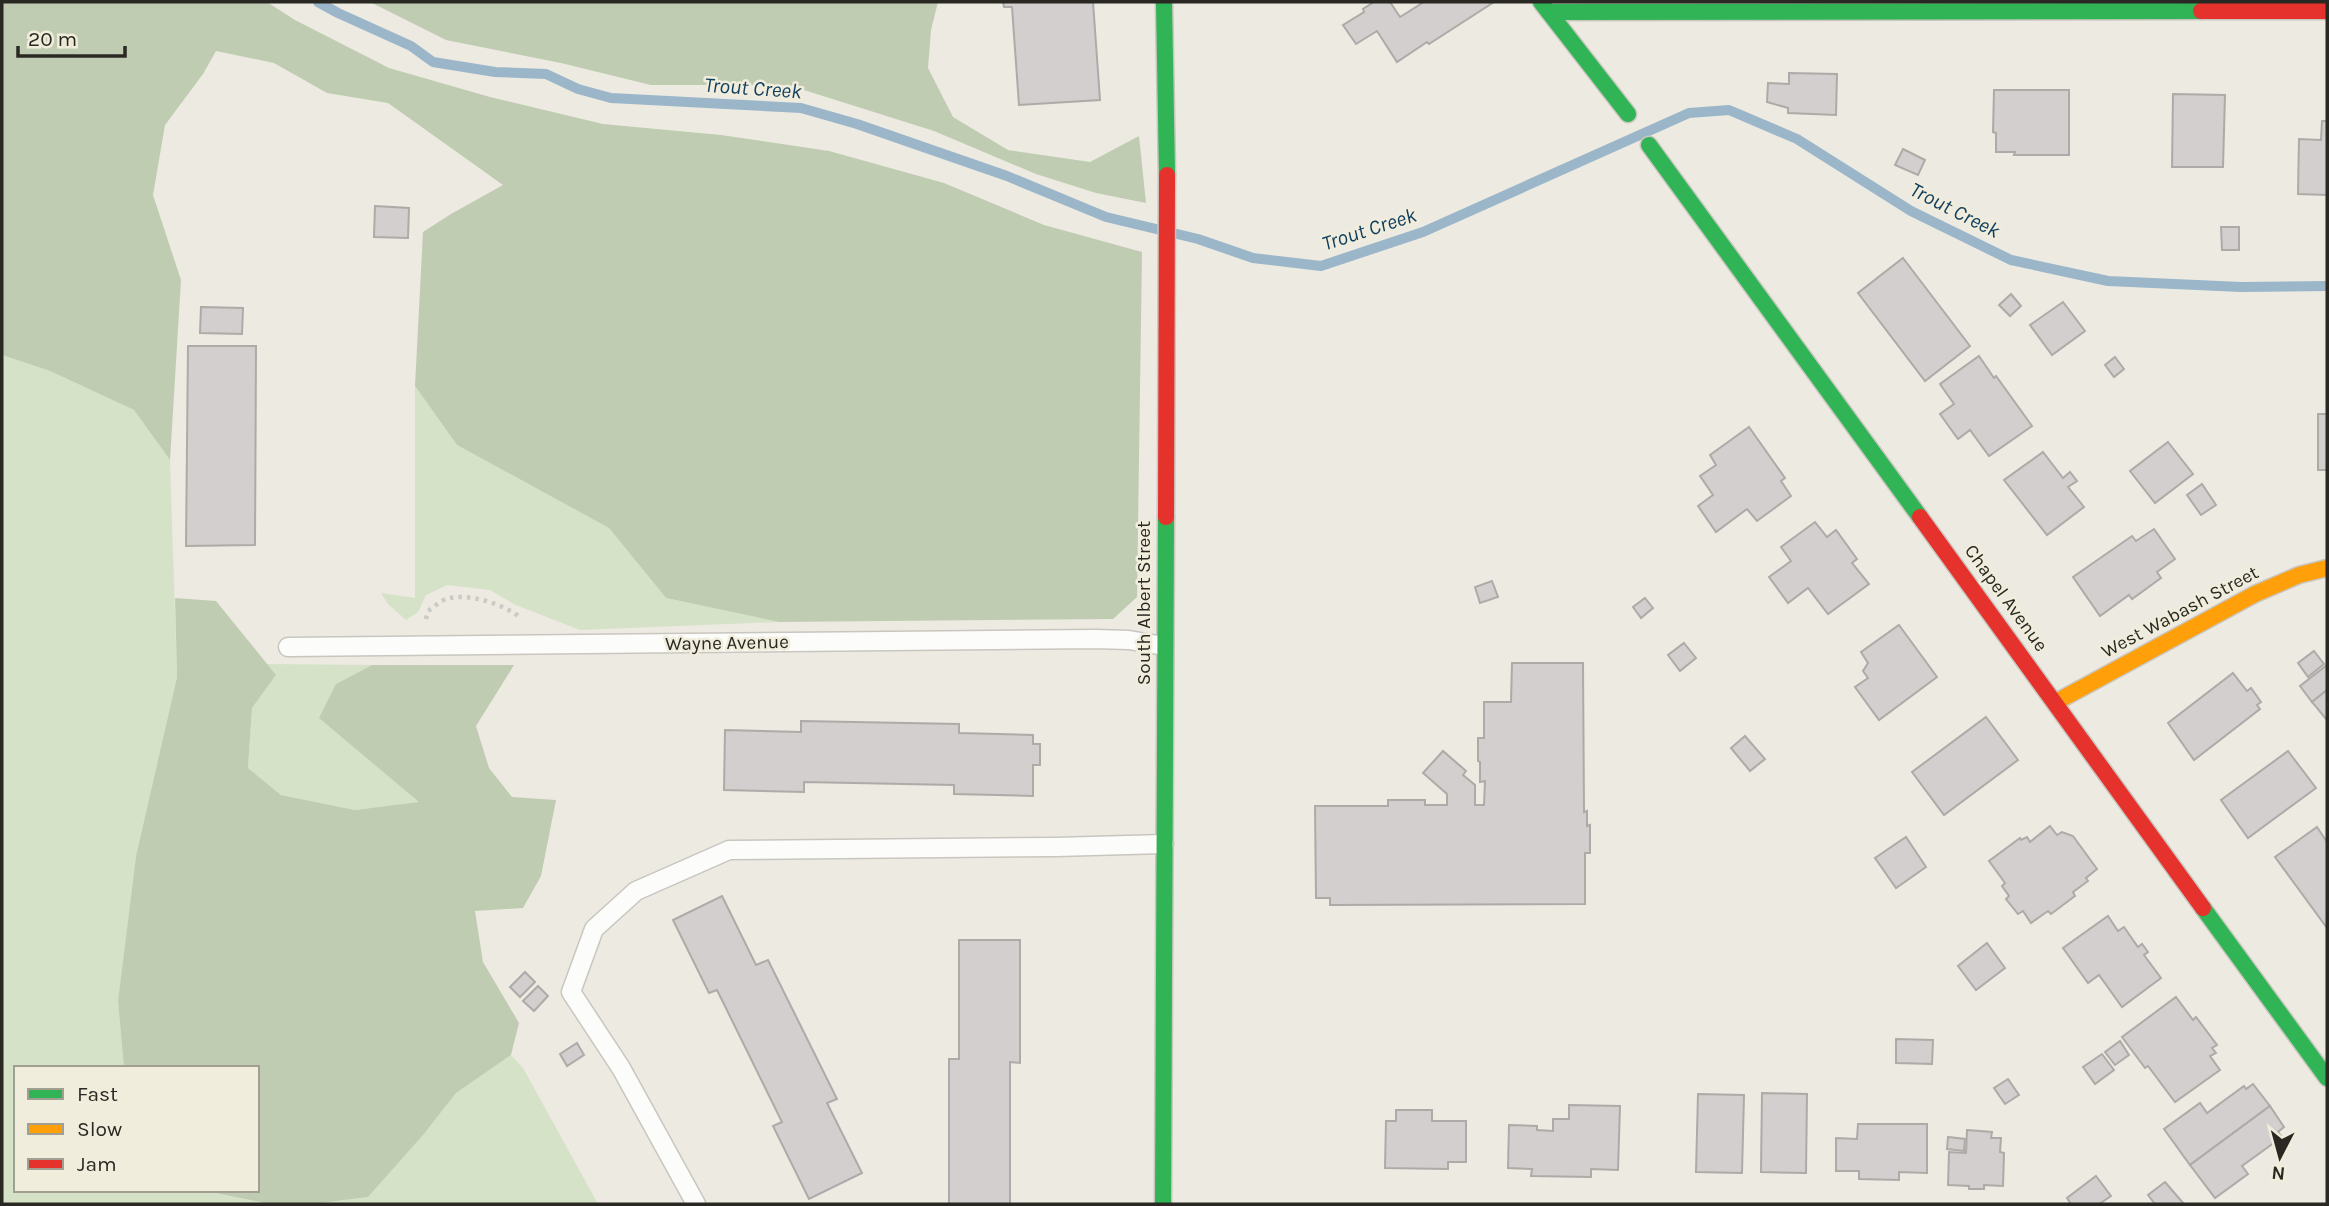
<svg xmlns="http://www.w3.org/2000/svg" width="2329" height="1206" font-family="Karla,sans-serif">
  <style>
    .green { fill: #d5e2c7 }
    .forest { fill: #c0ccb2 }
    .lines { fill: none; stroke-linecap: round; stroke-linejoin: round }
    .stream { stroke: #9bb6c9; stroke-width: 10 }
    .building { fill: #d2cfce; stroke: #adaaa8; stroke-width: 2 }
    .lane-casing { stroke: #c8c6bf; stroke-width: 21 }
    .fast-casing { stroke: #c8c6bf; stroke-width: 19 }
    .slow-casing { stroke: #c8c6bf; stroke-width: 19 }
    .jam-casing { stroke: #c8c6bf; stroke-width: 19 }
    .path { stroke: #cbcbc6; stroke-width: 4.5; stroke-dasharray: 3.5 5; stroke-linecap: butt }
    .lane { stroke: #fcfcfa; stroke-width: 18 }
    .fast { stroke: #30b455; stroke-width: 16 }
    .slow { stroke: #ff9f0a; stroke-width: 16 }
    .jam { stroke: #e5322d; stroke-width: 16 }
    .labels { text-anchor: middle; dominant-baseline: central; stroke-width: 5; stroke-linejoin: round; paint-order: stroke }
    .street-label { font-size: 19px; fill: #292822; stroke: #f1eddc }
    .water-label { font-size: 21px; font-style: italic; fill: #0f3e5f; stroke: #f1eddc }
  </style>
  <rect width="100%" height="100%" fill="#eceae1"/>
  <g class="green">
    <path d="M2 355 50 371 134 410 170 460 177 677 136 856 118 1001 124 1068H16V1190H201L270 1204H2Z"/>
    <path d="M415 386 457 445 609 528 666 598 779 622 580 630 516 605 490 590 447 585 426 595 418 612 406 620 388 604 381 593 415 598Z"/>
    <path d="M267 664 372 665 336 684 420 803 355 810 281 795 248 768 252 708 276 675Z"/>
    <path d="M511 1055 523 1068 598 1204H313L368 1197 424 1134 456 1093Z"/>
  </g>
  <g class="forest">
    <path d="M2 2H267L295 20 389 68 490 97 603 124 721 135 829 151 944 183 1044 225 1142 252 1137 597 1113 619 779 622 666 598 609 528 457 445 415 386 423 232 451 214 503 185 388 103 327 93 274 63 216 51 203 74 165 125 153 195 181 280 170 460 134 410 50 371 2 355Z"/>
    <path d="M370 2H938L931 30 928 68 953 117 1008 150 1090 162 1139 136 1146 203 1096 193 1036 174 934 131 788 85H651L561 63 446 40Z"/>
    <path d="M175 598 216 601 276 675 252 708 248 768 281 795 355 810 419 802 319 718 336 684 372 665H514L476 726 489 768 512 797 556 800 541 876 523 908 475 911 483 962 519 1023 511 1055 456 1093 424 1134 368 1197 313 1204H270L201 1190H257V1068H124L118 1001 136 856 177 677Z"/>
  </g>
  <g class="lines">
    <path class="stream" d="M318 2 338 13 411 46 433 62 495 72 546 74 578 89 611 98 801 108 857 124 1007 176 1106 217 1198 239 1253 258 1321 266 1423 232 1689 113 1729 110 1797 139 1911 211 2011 260 2108 281 2241 287 2327 286"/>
  </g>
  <g class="building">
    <path d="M1003 2H1093L1100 100 1019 105 1012 7H1004Z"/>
    <path d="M1374 2H1390L1400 17 1424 2H1494L1429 44 1427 42 1397 62 1377 31 1356 44 1343 25 1364 12 1363 9Z"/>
    <path d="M1789 73 1837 74 1836 115 1788 113V108L1767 102 1768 83 1789 84Z"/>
    <path d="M1994 90H2069V155H2014L2015 152H1996V133L1993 132Z"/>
    <path d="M2173 94 2225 95 2223 167H2172Z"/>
    <path d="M2322 121H2327V195L2298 194 2299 139 2321 140Z"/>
    <path d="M1903 149 1925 160 1918 175 1895 165Z"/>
    <path d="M375 206 409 208 408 238 374 237Z"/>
    <path d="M2221 227H2239V250H2222Z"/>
    <path d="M1903 258 1970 346 1925 381 1858 293Z"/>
    <path d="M2011 294 2021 306 2010 316 1999 305Z"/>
    <path d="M2063 302 2085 331 2052 355 2030 325Z"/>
    <path d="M201 307 243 308 242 334 200 333Z"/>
    <path d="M188 346H256L255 545 186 546Z"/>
    <path d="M1979 356 1994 378 1996 376 2032 426 1989 456 1970 430 1958 439 1940 414 1954 404 1940 384Z"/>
    <path d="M2115 357 2124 369 2114 377 2105 365Z"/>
    <rect x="2318" y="414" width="9" height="56"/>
    <path d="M1749 427 1785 478 1781 481 1791 496 1757 521 1747 509 1716 532 1698 506 1713 495 1700 476 1716 465 1710 455Z"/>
    <path d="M2168 442 2193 474 2155 503 2130 471Z"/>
    <path d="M2043 452 2063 478 2070 472 2077 481 2068 487 2084 507 2047 535 2004 480Z"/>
    <path d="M2202 484 2216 505 2201 515 2187 495Z"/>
    <path d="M1815 522 1827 537 1836 530 1857 559 1852 563 1869 584 1828 614 1808 588 1788 603 1769 577 1791 561 1781 547Z"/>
    <path d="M2154 529 2175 559 2157 572 2161 578 2132 599 2129 595 2100 616 2073 577 2132 536 2136 541Z"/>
    <path d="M1492 581 1498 597 1480 603 1475 587Z"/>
    <path d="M1645 598 1653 608 1641 618 1633 607Z"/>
    <path d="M1899 625 1937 677 1879 720 1855 687 1868 678 1863 671 1868 663 1861 652Z"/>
    <path d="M1684 643 1696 658 1680 671 1668 655Z"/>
    <path d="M2314 651 2324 664 2308 677 2298 663Z"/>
    <path d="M1512 663H1583L1584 812 1587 811V826L1590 825V853H1585V904L1330 905V898H1316L1315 806H1388V800H1425V805H1447V794L1423 773 1443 751 1466 771 1463 775 1475 785V805H1484L1485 781 1480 782V762L1478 761V738H1484V702H1511Z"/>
    <path d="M2327 665V690L2312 702 2300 686Z"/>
    <path d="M2233 673 2247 691 2251 688 2261 702 2257 705 2260 709 2194 760 2168 723Z"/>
    <path d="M2327 690V718L2326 719 2312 702Z"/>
    <path d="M1986 717 2018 760 1944 815 1912 772Z"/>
    <path d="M801 721 959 724V733L1033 735V744H1040V765H1033V796L954 794V785L804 782V792L724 790 725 730 801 732Z"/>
    <path d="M1745 736 1765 759 1750 771 1731 748Z"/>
    <path d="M2288 751 2316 788 2248 838 2221 800Z"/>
    <path d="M2050 826 2057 835 2062 832 2073 836 2097 869 2086 878 2088 881 2073 892 2075 896 2051 914 2048 911 2031 923 2023 911 2018 914 2006 899 2009 896 2002 886 2005 883 1989 861 2020 838 2021 840 2027 837 2030 842Z"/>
    <path d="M2317 827 2327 842V928L2275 857Z"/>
    <path d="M1906 837 1926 867 1896 888 1875 858Z"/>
    <path d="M722 896 756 965 768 960 837 1099 827 1103 862 1173 809 1199 773 1126 782 1122 717 990 709 993 673 920Z"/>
    <path d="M2108 916 2118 931 2124 927 2138 947 2142 944 2148 952 2144 955 2161 978 2122 1007 2099 975 2088 983 2063 948Z"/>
    <path d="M959 940H1020V1063L1010 1062V1204H949V1059H959Z"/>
    <path d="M1987 943 2005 968 1976 990 1958 966Z"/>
    <path d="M525 972 535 982 520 997 510 987Z"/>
    <path d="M538 986 548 996 534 1011 523 1001Z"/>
    <path d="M2176 997 2193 1020 2196 1017 2217 1045 2212 1048 2216 1053 2210 1056 2220 1070 2175 1102 2148 1066 2145 1068 2122 1037Z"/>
    <path d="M1896 1039 1933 1040 1932 1064 1896 1063Z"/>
    <path d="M2120 1041 2129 1055 2115 1065 2105 1052Z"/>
    <path d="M577 1043 584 1055 567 1066 560 1054Z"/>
    <path d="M2102 1054 2114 1070 2095 1084 2083 1067Z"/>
    <path d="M2008 1079 2019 1095 2005 1104 1994 1088Z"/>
    <path d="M2253 1084 2270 1106 2190 1165 2164 1129 2200 1103 2207 1113 2244 1086 2246 1089Z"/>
    <path d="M1762 1093 1807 1094 1806 1173 1761 1172Z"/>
    <path d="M1698 1094 1744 1095 1742 1173 1696 1172Z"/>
    <path d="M1569 1105 1620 1106 1618 1170 1591 1169V1177L1531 1176 1532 1169 1508 1168 1509 1125 1537 1126V1130L1553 1131V1119H1569Z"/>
    <path d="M2270 1106 2284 1127 2278 1132 2282 1137 2242 1166 2248 1174 2215 1198 2190 1165Z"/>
    <path d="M1396 1110H1432V1121H1466V1162H1448V1169L1385 1168 1386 1121H1396Z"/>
    <path d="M1858 1124H1927V1173L1899 1172V1180L1859 1179V1171H1836V1138L1857 1139Z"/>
    <path d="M1967 1130 1992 1132 1991 1138H2001L2000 1152 2004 1153 2003 1186 1984 1185V1189H1969V1186L1948 1185 1949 1152 1966 1153Z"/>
    <path d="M1948 1137 1965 1139 1964 1151 1947 1149Z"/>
    <path d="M2096 1176 2111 1196 2099 1204H2071L2067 1198Z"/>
    <path d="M2165 1182 2184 1204H2155L2148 1195Z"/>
  </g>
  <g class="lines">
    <g class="lane-casing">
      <g id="lane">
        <path d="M288 647 1096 639 1129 640 1164 646"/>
        <path d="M696 1204 621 1068 571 992 594 929 636 891 729 850 1056 847 1164 844"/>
      </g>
    </g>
    <g class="fast-casing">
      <g id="fast">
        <path d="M1164 2 1167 175"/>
        <path d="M1541 2 1628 114"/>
        <path d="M1549 12 2201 11"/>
        <path d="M1649 145 1920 517"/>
        <path d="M2203 908 2327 1078"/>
        <path d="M1163 1204 1166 517"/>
      </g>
    </g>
    <g class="slow-casing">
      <path id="slow" d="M2056 702 2255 594 2299 575 2327 568"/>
    </g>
    <g class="jam-casing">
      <g id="jam">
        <path d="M2201 11H2327"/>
        <path d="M1166 517 1167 175"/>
        <path d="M1920 517 2203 908"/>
      </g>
    </g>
    <path class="path" d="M426 619 428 611C434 607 441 600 447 599 469 592 505 605 521 618"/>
    <use href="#lane" class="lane"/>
    <use href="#fast" class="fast"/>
    <use href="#slow" class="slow"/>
    <use href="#jam" class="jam"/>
  </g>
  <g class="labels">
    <g class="street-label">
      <text transform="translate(2006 598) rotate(54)">Chapel Avenue</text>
      <text transform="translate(1144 603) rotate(-90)">South Albert Street</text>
      <text transform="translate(2180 612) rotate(-28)">West Wabash Street</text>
      <text transform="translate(727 643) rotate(-1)">Wayne Avenue</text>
    </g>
    <g class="water-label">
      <text transform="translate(753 88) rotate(4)">Trout Creek</text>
      <text transform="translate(1955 210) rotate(27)">Trout Creek</text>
      <text transform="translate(1369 229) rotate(-18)">Trout Creek</text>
    </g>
  </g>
  <rect width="2329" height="1206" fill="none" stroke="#292822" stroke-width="7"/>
  <rect x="14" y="1066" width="245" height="126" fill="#f1eddc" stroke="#a19e92" stroke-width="2"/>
  <rect x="28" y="1089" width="35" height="10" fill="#30b455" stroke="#a19e92" stroke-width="2"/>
  <text x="77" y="1101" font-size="21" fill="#292822">Fast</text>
  <rect x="28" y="1124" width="35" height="10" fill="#ff9f0a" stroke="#a19e92" stroke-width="2"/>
  <text x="77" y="1136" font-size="21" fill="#292822">Slow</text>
  <rect x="28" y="1159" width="35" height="10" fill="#e5322d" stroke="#a19e92" stroke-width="2"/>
  <text x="77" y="1171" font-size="21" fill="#292822">Jam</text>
  <g transform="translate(2280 1157) rotate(186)" stroke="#f1eddc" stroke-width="5" paint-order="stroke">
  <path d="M0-5L12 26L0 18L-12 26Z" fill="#292822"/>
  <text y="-10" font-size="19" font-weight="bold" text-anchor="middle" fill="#292822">N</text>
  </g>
  <path d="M18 46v10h107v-10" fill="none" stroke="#292822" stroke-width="3.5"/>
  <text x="28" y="46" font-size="21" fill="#292822" stroke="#f1eddc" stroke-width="5" paint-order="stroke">20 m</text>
</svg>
